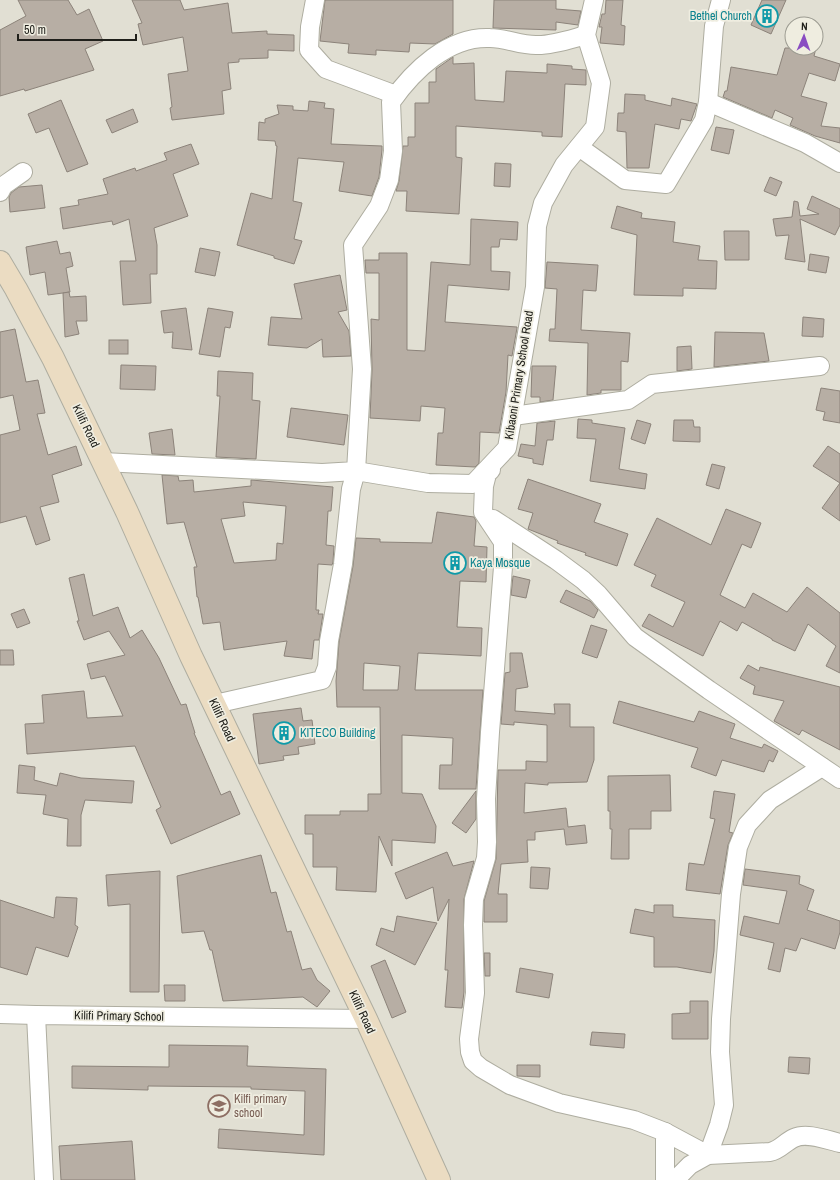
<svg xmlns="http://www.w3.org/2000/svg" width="840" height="1180" font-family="'Archivo Narrow',sans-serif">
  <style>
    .building { fill: #b7aea4; stroke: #8c837a; fill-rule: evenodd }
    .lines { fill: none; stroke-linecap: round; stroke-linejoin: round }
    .street-casing { stroke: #aeada0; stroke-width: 20 }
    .secondary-casing { stroke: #aeada0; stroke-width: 24 }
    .street { stroke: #fff; stroke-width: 18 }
    .secondary { stroke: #ebdcc2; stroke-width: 22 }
    .labels { text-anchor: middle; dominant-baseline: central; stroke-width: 3.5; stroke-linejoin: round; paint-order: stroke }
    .culture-label { font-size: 12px; fill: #0d838f; stroke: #efede0; text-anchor: start }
    .street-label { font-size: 12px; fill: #20201b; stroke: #efede0 }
    .education-label { font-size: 12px; fill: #785e54; stroke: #efede0; text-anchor: start }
  </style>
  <rect width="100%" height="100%" fill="#e1dfd3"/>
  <g class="building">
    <path d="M18 0H68L77 15 89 9 103 41 85 49 94 70 25 91 24 89 0 96V30L26 16Z"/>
    <path d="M132 0H180L184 10 228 3 232 33 267 31V34L294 35V51L268 50V58L239 59V62L228 63 231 89 222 91 224 114 172 120 170 108 172 107 168 74 188 71 183 37 143 45 138 24 142 23Z"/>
    <path d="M325 0H453V34L435 44 410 43 409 52 376 50V55L348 53 349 44 320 41Z"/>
    <path d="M494 0H556V9L581 11 578 25 556 22V30L493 28Z"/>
    <path d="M606 0H623L621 25 625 26 624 45 600 43 602 27H599L602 14H605Z"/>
    <path d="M762 0H786L771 34 751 25Z"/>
    <path d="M785 48H816L814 56 840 64 835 81 809 73 801 96 827 103 821 126 840 128V143L815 136 790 125 793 118 775 110 772 118 723 97 725 91H727L731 67 777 75Z"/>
    <path d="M453 57V64L474 63 475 100 504 102 506 71 547 73V64L572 66V69L586 70V85L565 84 562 137 542 136V132L456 126V157L462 158 459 214 406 211 407 191H396L399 181 403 146H408V137H415V103H429V82H436V69Z"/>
    <path d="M625 94 645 95V100L671 106 672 98 697 104 691 121 681 119 679 129 655 124 649 168H627L626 132 617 131 618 113H624Z"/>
    <path d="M61 100 88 164 67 172 49 128 36 133 28 114Z"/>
    <path d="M309 101 325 103 324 108 334 109 331 144 382 146V150L379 177 372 196 339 191 344 162 298 158 293 201 302 203 294 239 302 241 294 264 274 258V256L237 245 251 193 272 199 277 146H276L275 141 258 140 259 122 265 123V119L279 114 277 105 293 106V110L308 111Z"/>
    <path d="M133 109 138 122 112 133 106 120Z"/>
    <path d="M716 127 734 130 729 154 711 150Z"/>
    <path d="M191 144 199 164 173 174 188 216 154 228 157 245V274H150L151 303 123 305 120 261H136L129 219 113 225 112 221 63 229 60 208 79 205 78 200 108 194 103 179 135 168 136 171 167 160 164 153Z"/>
    <path d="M495 163 511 164 510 187 494 186Z"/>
    <path d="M770 177 782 182 776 196 764 191Z"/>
    <path d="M42 185 45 208 10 212 9 197 11 193 19 187Z"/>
    <path d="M812 196 840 209V225L835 235 800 219 805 262 785 259 789 235 776 236 773 219 792 217 794 201 798 202 800 216 819 214 807 209Z"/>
    <path d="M617 206 642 213 641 218 675 222 673 242 700 246 698 260 717 261 716 289 683 288V296L634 295 637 235 611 228Z"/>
    <path d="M471 219 518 222 517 240 500 239 499 247H491V271L510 272 509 290 448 285 445 322 517 327V328L512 356 508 355 506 392 499 433 480 432 479 463 475 467 436 465 438 433H443L445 408 421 406 420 421 370 418 372 370 371 319 379 320V273H366L365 260H379V253H407V350L425 351 431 262 470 265Z"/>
    <path d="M724 231H749V260H725Z"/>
    <path d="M57 241 60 254 70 252 73 266 66 268 70 292 48 295 45 272 30 275 26 247Z"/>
    <path d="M200 248 220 252 215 276 195 272Z"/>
    <path d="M810 254 829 257 826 273 808 270Z"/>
    <path d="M547 262 598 265 596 291 583 290 581 330 630 333 628 362 621 361V390H601V393L587 395 588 343 549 341 550 329H555L557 289 545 288Z"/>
    <path d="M340 275 347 310 338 312 349 331 351 356 323 357 322 339 307 348 268 345 271 317 302 319 294 284Z"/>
    <path d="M69 292 70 297 86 296 87 321H76L79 334 65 337 63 293Z"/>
    <path d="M186 308 192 350 172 348 173 332 164 333 161 311Z"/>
    <path d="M208 308 233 312 230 328 225 327 220 357 199 354Z"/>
    <path d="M803 317 824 319 823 337 802 336Z"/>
    <path d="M15 329 26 382 38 380 45 413 37 414 48 455 76 446 82 465 52 475 59 502 40 507 50 540 36 545 26 516 0 523V435L20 430 13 395 0 398V332Z"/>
    <path d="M715 332 764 333 769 361 714 367Z"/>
    <rect x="109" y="340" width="19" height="14"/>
    <path d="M691 346 692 369 677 371V347Z"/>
    <path d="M121 365 156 366 155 390 120 389Z"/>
    <path d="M532 366H556L553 400 540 402V397H531Z"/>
    <path d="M218 371 253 373 252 400 260 401 256 459 216 457 220 396H217Z"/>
    <path d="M821 388 840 391V423L823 420 825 412 816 410Z"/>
    <path d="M291 408 348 415 344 445 287 437Z"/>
    <path d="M578 419 592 420V423L625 428 619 469 647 474 645 489 590 481 596 439 577 438Z"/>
    <path d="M637 420 651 424 645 444 631 439Z"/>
    <path d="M674 420H693L694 427H700V442L673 441Z"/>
    <path d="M555 421 553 440H547L543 465 533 463V459L518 456 521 444 535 446 537 423Z"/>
    <path d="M172 429 175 455 152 454 149 433Z"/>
    <path d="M828 446 840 454V521L822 508 840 483 813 466Z"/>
    <path d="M712 464 725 467 719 489 706 485Z"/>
    <path d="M162 475 178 476 179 481 193 480 194 492 251 486V480L333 487 331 511H328L326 545 334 546 333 562 332 565 318 564 316 610H319L318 614H323L319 640H314L312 659 284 656 287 641 224 650 220 622 203 624 198 597H197L194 567H197L184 522 167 524ZM243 502 286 506 283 544 277 543 276 560 234 563 221 519 245 516Z"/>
    <path d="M528 479 601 504 594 522 628 534 617 566 585 555 586 553 557 543 558 541 528 529 533 513 518 509Z"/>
    <path d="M726 509 761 523 751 548 742 544 720 595 745 608 753 593 787 612 807 587 840 613V673L826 666 836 646 808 624 795 651 772 640V639L742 622 737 631 720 621 703 656 642 626 649 614 673 627 685 602 651 586 656 575 634 565 657 518 711 545Z"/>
    <path d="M437 512 474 517 476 521 474 546 487 547 486 582 460 581 457 627 482 628 481 656 418 653 415 690H483L476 789H439L440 765H452L453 738 402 735V793L422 794 436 826 435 843 392 840V866L379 836 376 892 336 890 337 867H313V834H305V815H340V811H368V794H381L380 707H337L336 681 339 642 353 566 356 538 380 539V542L432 543ZM364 663 400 666 398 690H363Z"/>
    <path d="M84 574 93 616 118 607 130 638 142 630 159 658 181 705 186 704 195 733H194L221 795 230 791 240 814 171 844 156 810 161 807 135 746 27 754 25 724 44 723 42 695 84 691 87 718 123 716 105 676 91 679 87 664 125 655 109 631 84 640 77 621H79L69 578Z"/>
    <path d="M513 576 530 580 526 598 511 595Z"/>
    <path d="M566 590 590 601 598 610 594 618 560 602Z"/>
    <path d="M24 609 30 623 17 628 11 614Z"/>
    <path d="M591 625 607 630 597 658 582 653Z"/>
    <path d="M0 650H13L14 665H0Z"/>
    <path d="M510 653H522L528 687 516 689 515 711 555 714 554 704H570V727H594V760L587 782 548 783V785L525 783 524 813 566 808 568 827 585 825 587 843 566 845 564 829 535 832V840H527L528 862 501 864 498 894H507V922H484V901L496 859 498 770H526V761L547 762V725L514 722V725L501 724 505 673 510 672Z"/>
    <path d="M748 665 759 671 760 667 840 687V750L802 730 799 735 774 721 784 701 753 694 755 686 740 678Z"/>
    <path d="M619 701 694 722 699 711 735 724 730 738 762 748 764 744 778 751 773 762 769 760 764 772 722 760 716 776 691 767 698 748 613 723Z"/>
    <path d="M301 708 303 721 312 720 315 744 298 747 299 754 283 756 284 760 259 764 253 714Z"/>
    <path d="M19 765 35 767 34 780 57 786 60 773 81 778 134 781 132 803 85 800 81 815V846H67L68 819 43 814 46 795 17 793Z"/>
    <path d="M670 775 671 811H651V829H629V859H611L612 829H610V811H608V776Z"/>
    <path d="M476 791V819L466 833 452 823Z"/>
    <path d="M714 791 735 794 729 832 733 833 728 845 720 894 686 890 689 863 704 865 715 819 710 818Z"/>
    <path d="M447 852 453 866 474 861 464 899V992L462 1008 445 1007 448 970H445L449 899 438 921 433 887 406 899 395 873Z"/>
    <path d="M261 855 271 893 276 892 287 932 291 931 302 970 311 968 317 980 330 991 317 1007 303 997 223 1001 212 950H210L204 931 182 933 177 876Z"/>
    <path d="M531 867 550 868 548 889 530 888Z"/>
    <path d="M745 869 800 876 799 884 814 890 807 910 840 921V932L835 949 801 938 796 951 785 948 780 972 768 969 774 943 740 935 744 916 779 924 787 891 743 885Z"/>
    <path d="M160 871 159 992H130V904L108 906 106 875Z"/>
    <path d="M56 897 77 898 75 925 78 927 68 957 36 947 27 975 0 967V900L54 918Z"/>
    <path d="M654 905H673V917L715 920 714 951 711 973 677 967H654V937L630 933 635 909 654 913Z"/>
    <path d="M397 916 437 923 415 965 376 945 381 928 394 932Z"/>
    <path d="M484 953H490V976H485Z"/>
    <path d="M385 960 406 1012 392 1018 371 966Z"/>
    <path d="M520 968 553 974 549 998 516 992Z"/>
    <path d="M164 985H185V1001H165Z"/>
    <path d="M690 1001H708V1039H672V1014L690 1013Z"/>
    <path d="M592 1032 625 1034 624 1048 590 1045Z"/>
    <path d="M169 1045 248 1046 247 1066 326 1069 324 1155 218 1148 219 1129 304 1135 305 1091 251 1089V1087L148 1086V1090L72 1088V1066L169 1067Z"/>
    <path d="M789 1057 810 1058 809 1074 788 1072Z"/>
    <path d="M517 1065H540V1077L517 1076Z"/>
    <path d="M132 1141 135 1180H61L59 1146Z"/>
  </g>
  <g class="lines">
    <g class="street-casing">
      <g id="street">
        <path d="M315 0 310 27 309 50 326 69 396 95"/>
        <path d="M708 102 805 143 840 163"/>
        <path d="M579 147 625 180 666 184 704 120 708 102 714 26 721 0"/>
        <path d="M0 192 3 186 23 172"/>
        <path d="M513 416 628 400 652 384 820 366"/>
        <path d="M103 462 322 473 356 471 362 369 353 245 379 206 389 180 393 151 391 102C413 71 448 36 490 38 506 38 522 46 538 45 554 45 571 39 586 35"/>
        <path d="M491 470 487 474 484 486 483 512 503 542V567L490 732 486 799 487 842 486 858 474 899 473 925 475 993 469 1039 470 1052 473 1061 481 1068 510 1085 559 1103 634 1120 665 1132V1180"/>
        <path d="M493 519 556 560 583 580 598 594 635 637 709 690 840 779"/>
        <path d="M215 704 322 680 327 667 329 641 343 564 351 489 356 471 428 483 473 484 507 448 535 287 537 226 543 203 564 165 595 127 601 83 586 35 594 0"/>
        <path d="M0 1014 36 1015"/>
        <path d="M665 1132 708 1155 719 1125 724 1105 720 1052 721 1019 731 894 738 847 747 825 770 800 822 767"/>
        <path d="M44 1180 36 1015 366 1019"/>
        <path d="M675 1180 690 1165 708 1155 770 1152C780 1150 785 1142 794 1138 807 1132 827 1140 840 1143"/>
      </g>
    </g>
    <g class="secondary-casing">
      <path id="secondary" d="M0 262 16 289 53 358 127 512 191 656 366 1019 439 1180"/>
    </g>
    <use href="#street" class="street"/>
    <use href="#secondary" class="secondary"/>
  </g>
  <defs>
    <g id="building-ring" transform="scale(1.15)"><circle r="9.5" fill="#efede0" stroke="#0f9aa8" stroke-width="1.5"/><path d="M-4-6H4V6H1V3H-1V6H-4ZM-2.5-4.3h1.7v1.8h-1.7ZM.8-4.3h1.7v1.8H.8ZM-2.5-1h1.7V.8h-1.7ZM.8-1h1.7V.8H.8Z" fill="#0f9aa8"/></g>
    <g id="school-ring" transform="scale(1.15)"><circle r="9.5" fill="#efede0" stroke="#8d6e63" stroke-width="1.5"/><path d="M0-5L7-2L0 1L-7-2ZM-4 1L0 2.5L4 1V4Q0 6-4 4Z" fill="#8d6e63"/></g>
  </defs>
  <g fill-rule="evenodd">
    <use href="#building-ring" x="767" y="16"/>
    <use href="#building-ring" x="455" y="563"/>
    <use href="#building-ring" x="284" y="733"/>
    <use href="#school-ring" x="219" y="1106"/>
  </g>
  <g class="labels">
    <g class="culture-label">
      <text x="752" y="16" text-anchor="end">Bethel Church</text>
      <text x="470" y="563">Kaya Mosque</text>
      <text x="300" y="733">KITECO Building</text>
    </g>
    <g class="street-label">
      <text transform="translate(519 375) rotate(-81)">Kibaoni Primary School Road</text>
      <text transform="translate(86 426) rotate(64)">Kilifi Road</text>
      <text transform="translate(222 720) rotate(65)">Kilifi Road</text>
      <text transform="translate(362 1012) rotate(65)">Kilifi Road</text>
      <text transform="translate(119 1016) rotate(1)">Kilifi Primary School</text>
    </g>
    <g class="education-label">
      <text x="234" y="1099">Kilfi primary<tspan x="234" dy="14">school</tspan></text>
    </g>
  </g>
  <g transform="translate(804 36) rotate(2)"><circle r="19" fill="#efede0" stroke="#9c9b91"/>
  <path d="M0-3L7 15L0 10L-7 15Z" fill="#894cc2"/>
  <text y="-6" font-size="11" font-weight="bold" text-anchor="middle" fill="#20201b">N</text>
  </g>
  <path d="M18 34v6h118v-6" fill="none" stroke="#20201b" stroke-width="2"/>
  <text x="24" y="34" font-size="12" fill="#20201b" stroke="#efede0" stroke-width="3" paint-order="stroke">50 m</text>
</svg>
